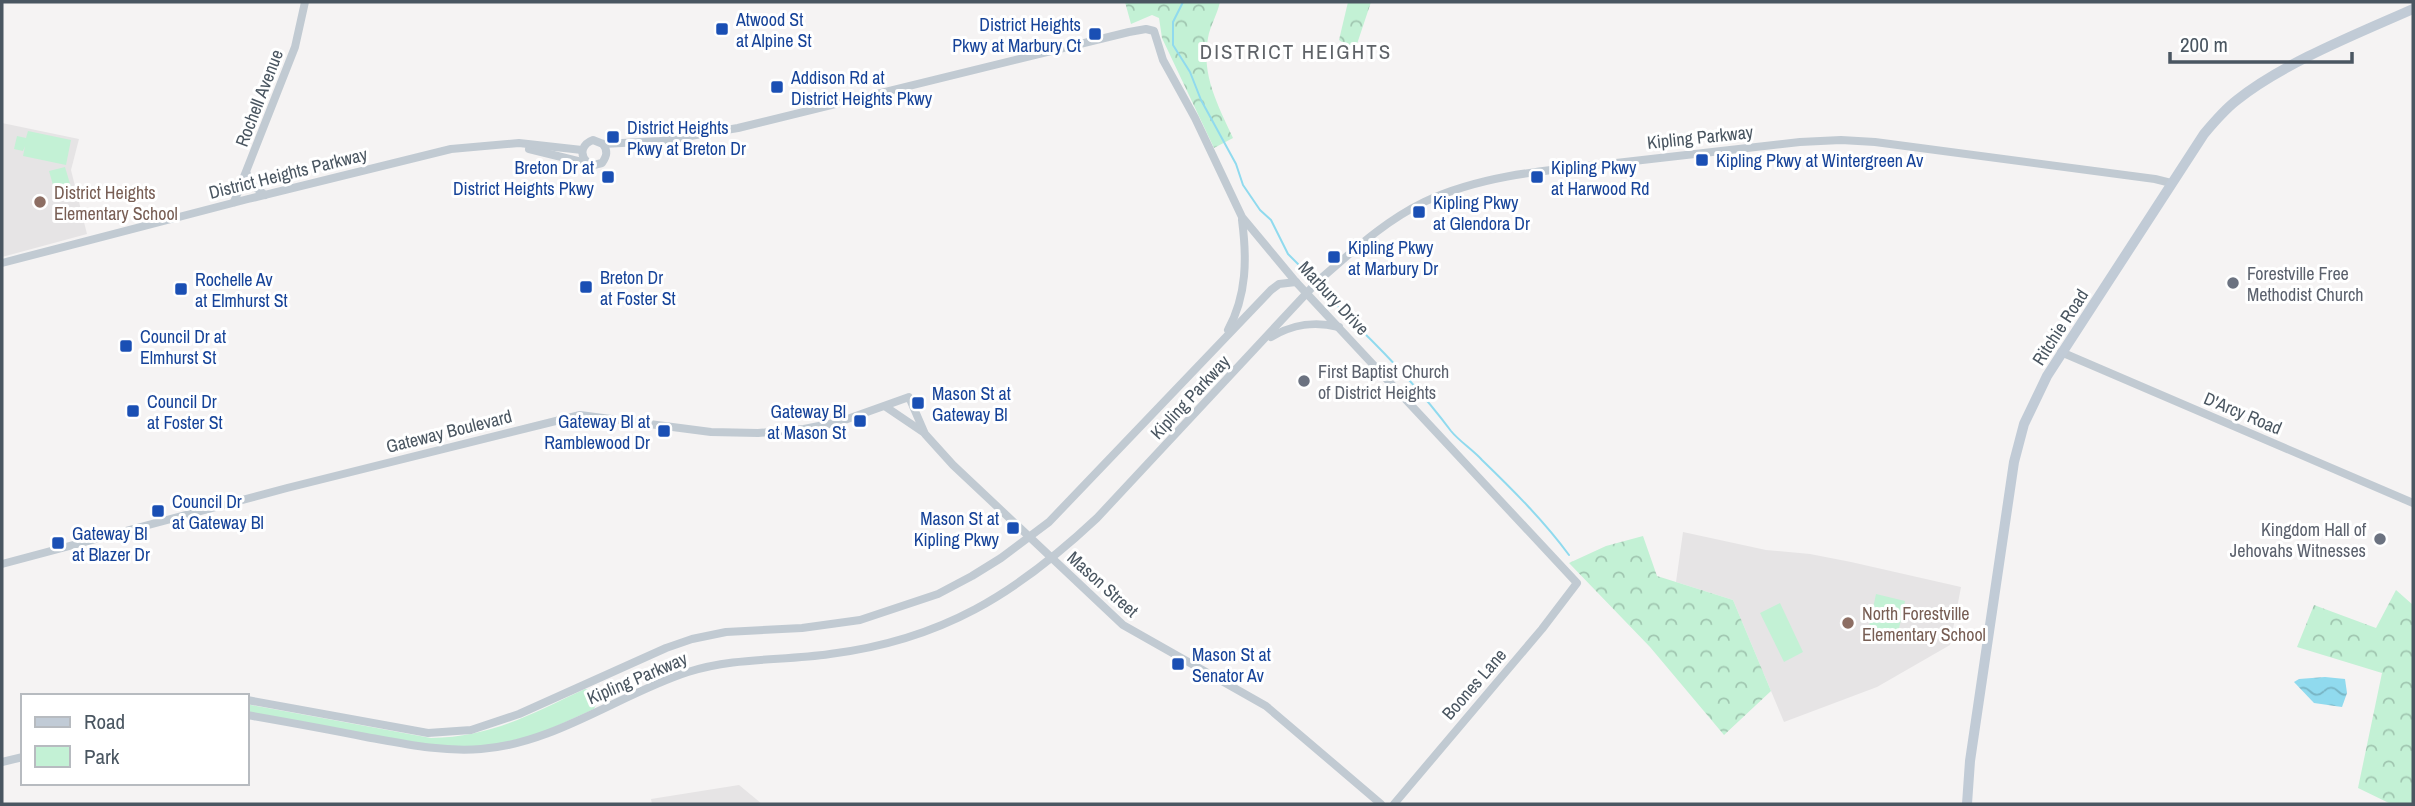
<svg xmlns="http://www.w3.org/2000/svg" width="2415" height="806" font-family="'Archivo Narrow',sans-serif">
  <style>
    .education { fill: #e6e4e5 }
    .forest { fill: url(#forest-crowns) }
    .park { fill: #c3f1d5 }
    .water { fill: url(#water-waves) }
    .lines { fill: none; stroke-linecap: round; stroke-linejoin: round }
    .stream { stroke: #90daee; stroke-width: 2 }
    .tertiary { stroke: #c1cad2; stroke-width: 8 }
    .secondary { stroke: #c1cbd6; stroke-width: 10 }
    .transit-dot { fill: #1a4fb4; stroke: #fff; stroke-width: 2.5 }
    .education-dot { fill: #8d6e63; stroke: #fff; stroke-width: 2.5 }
    .worship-dot { fill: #6b7280; stroke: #fff; stroke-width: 2.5 }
    .labels { text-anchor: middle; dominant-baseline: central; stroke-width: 6; stroke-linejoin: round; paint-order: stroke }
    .transit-label { font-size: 18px; fill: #164399; stroke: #fff; text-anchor: start }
    .street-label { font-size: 18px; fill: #4a5661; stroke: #fff }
    .education-label { font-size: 18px; fill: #785e54; stroke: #fff; text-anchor: start }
    .worship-label { font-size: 18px; fill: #5b616d; stroke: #fff; text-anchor: start }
    .quarter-label { font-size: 21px; letter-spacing: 2px; fill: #5f6368; stroke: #fff }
  </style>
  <defs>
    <pattern id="forest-crowns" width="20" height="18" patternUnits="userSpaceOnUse" patternTransform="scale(1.75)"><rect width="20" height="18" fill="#c3f1d5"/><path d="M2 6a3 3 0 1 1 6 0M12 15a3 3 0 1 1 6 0" fill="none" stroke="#a0c6b0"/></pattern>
    <pattern id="water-waves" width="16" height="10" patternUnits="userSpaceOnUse" patternTransform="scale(1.75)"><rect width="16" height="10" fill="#90daee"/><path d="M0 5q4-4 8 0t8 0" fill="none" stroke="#78b4c4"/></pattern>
  </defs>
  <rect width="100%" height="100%" fill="#f5f3f3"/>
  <g class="education">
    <path d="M2 123 79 139 71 170 87 234 2 257Z"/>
    <path d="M1683 532 1766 550 1810 554 1851 562 1961 587 1950 645 1877 687 1784 722 1733 600 1676 582Z"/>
    <path d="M739 785 762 804H652L651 799Z"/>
  </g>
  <g class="forest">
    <path d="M1125 2H1220C1217 15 1210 26 1208 38 1201 75 1218 105 1233 138L1214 148 1162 38 1159 18 1152 15 1131 24Z"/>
    <path d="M1348 2H1371L1355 50 1339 40Z"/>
    <path d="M1643 536 1657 576 1733 600 1771 691 1724 735 1650 647 1569 563 1606 546Z"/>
    <path d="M2396 590 2413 605V804H2391L2358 788 2382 673 2297 647 2314 605 2376 628Z"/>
  </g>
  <g class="park">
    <path d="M28 131 71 140 66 165 23 156 25 146 23 151 14 149 17 136 26 138Z"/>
    <path d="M65 167 71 187 55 192 49 171Z"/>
    <path d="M1876 594 1905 601 1898 633 1869 627Z"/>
    <path d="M1780 603 1803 652 1784 662 1760 613Z"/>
    <path d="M585 689 591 690 596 705 594 709 539 734 489 746 442 747 247 713V705H251L431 738C492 737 531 714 585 689Z"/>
  </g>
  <path class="water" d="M2325 677 2345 679 2347 693 2342 707 2314 703 2294 682 2299 679Z"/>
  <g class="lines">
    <g class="stream">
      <path d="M1183 2 1173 22V45L1190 72 1201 100 1236 164 1243 185 1260 210 1271 220 1288 254 1310 276"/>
      <path d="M1323 290 1338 306 1343 315 1353 317 1358 327C1391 359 1424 395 1451 431 1459 441 1473 450 1482 460 1513 490 1544 521 1569 555"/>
    </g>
    <g class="tertiary">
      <path d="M529 149 594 165 602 163C607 156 608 151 603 144"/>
      <path d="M587 162C579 154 582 144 593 140L603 144 660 141 738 128 1129 32 1146 29 1154 31 1163 60 1195 118 1242 217 1296 282 1577 583 1542 629 1394 804"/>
      <path d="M247 174 249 182 265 195"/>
      <path d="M234 202 295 47 305 2"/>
      <path d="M2 263 248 199 451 149 519 143 582 150"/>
      <path d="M1228 330C1247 295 1247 258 1242 220"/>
      <path d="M1271 337C1293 324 1314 321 1339 327"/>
      <path d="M2061 352 2413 503"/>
      <path d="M886 407 923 432"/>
      <path d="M2 564 287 488 580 415 711 432 758 433 804 429 839 422 909 397 925 434 953 465 1123 625 1266 706 1381 804"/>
      <path d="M247 700 428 733 471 730 519 714 666 648 692 639 726 632 802 628 860 620 938 594 972 576 1001 558 1049 522 1271 290 1279 284 1296 282"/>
      <path d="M247 715C287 722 326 729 366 737 405 744 442 752 481 749 554 744 620 694 688 672 735 657 782 661 830 654 942 640 1016 594 1097 518L1318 281C1352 252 1383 222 1424 202 1484 174 1550 170 1616 163 1677 156 1739 149 1800 142L1841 140 1875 142 2155 179 2171 183"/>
      <path d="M2 762 23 757"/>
    </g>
    <path class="secondary" d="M1967 804 1970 761 2014 462 2024 424 2047 376 2204 134C2214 122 2224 110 2237 100 2283 63 2359 33 2413 9"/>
  </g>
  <g class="transit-dot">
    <rect x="715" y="22" width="14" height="14" rx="3.5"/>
    <rect x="1088" y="27" width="14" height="14" rx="3.5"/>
    <rect x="770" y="80" width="14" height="14" rx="3.5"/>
    <rect x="606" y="130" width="14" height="14" rx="3.5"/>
    <rect x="1695" y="153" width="14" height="14" rx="3.5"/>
    <rect x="601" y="170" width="14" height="14" rx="3.5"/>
    <rect x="1530" y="170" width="14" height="14" rx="3.5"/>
    <rect x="1412" y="205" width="14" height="14" rx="3.5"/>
    <rect x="1327" y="250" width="14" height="14" rx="3.5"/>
    <rect x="579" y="280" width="14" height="14" rx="3.5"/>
    <rect x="174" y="282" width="14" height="14" rx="3.5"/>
    <rect x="119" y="339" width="14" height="14" rx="3.5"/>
    <rect x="911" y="396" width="14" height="14" rx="3.5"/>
    <rect x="126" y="404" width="14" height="14" rx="3.5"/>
    <rect x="853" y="414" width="14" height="14" rx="3.5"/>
    <rect x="657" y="424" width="14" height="14" rx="3.5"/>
    <rect x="151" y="504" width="14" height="14" rx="3.5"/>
    <rect x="1006" y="521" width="14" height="14" rx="3.5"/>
    <rect x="51" y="536" width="14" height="14" rx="3.5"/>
    <rect x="1171" y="657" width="14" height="14" rx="3.5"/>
  </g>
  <g class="education-dot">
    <circle cx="40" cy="202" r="7"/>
    <circle cx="1848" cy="623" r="7"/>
  </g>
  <g class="worship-dot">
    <circle cx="2233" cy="283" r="7"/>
    <circle cx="1304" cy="381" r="7"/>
    <circle cx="2380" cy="539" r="7"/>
  </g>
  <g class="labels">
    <g class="transit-label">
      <text x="736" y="19">Atwood St<tspan x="736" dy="21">at Alpine St</tspan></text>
      <text x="1081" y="24" text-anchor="end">District Heights<tspan x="1081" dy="21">Pkwy at Marbury Ct</tspan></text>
      <text x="791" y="77">Addison Rd at<tspan x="791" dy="21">District Heights Pkwy</tspan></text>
      <text x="627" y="127">District Heights<tspan x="627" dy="21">Pkwy at Breton Dr</tspan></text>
      <text x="1716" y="160">Kipling Pkwy at Wintergreen Av</text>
      <text x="594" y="167" text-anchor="end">Breton Dr at<tspan x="594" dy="21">District Heights Pkwy</tspan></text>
      <text x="1551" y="167">Kipling Pkwy<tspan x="1551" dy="21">at Harwood Rd</tspan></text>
      <text x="1433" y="202">Kipling Pkwy<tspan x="1433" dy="21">at Glendora Dr</tspan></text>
      <text x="1348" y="247">Kipling Pkwy<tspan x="1348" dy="21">at Marbury Dr</tspan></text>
      <text x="600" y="277">Breton Dr<tspan x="600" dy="21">at Foster St</tspan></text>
      <text x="195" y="279">Rochelle Av<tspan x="195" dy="21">at Elmhurst St</tspan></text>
      <text x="140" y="336">Council Dr at<tspan x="140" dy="21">Elmhurst St</tspan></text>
      <text x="932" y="393">Mason St at<tspan x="932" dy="21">Gateway Bl</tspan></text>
      <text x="147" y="401">Council Dr<tspan x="147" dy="21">at Foster St</tspan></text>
      <text x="846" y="411" text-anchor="end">Gateway Bl<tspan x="846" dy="21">at Mason St</tspan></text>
      <text x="650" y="421" text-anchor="end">Gateway Bl at<tspan x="650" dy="21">Ramblewood Dr</tspan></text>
      <text x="172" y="501">Council Dr<tspan x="172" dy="21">at Gateway Bl</tspan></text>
      <text x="999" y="518" text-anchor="end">Mason St at<tspan x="999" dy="21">Kipling Pkwy</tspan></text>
      <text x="72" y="533">Gateway Bl<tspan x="72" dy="21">at Blazer Dr</tspan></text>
      <text x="1192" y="654">Mason St at<tspan x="1192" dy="21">Senator Av</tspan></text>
    </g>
    <g class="street-label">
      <text transform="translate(259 98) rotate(-69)">Rochell Avenue</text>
      <text transform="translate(1700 137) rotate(-6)">Kipling Parkway</text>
      <text transform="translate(288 173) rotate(-14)">District Heights Parkway</text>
      <text transform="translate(1334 298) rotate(47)">Marbury Drive</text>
      <text transform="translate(2060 327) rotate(-57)">Ritchie Road</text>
      <text transform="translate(1190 397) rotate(-47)">Kipling Parkway</text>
      <text transform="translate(2243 413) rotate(23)">D'Arcy Road</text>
      <text transform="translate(449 431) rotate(-14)">Gateway Boulevard</text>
      <text transform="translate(1103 584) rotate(42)">Mason Street</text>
      <text transform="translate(637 678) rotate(-23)">Kipling Parkway</text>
      <text transform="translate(1474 684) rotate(-49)">Boones Lane</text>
    </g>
    <g class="education-label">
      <text x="54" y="192">District Heights<tspan x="54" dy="21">Elementary School</tspan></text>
      <text x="1862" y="613">North Forestville<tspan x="1862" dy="21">Elementary School</tspan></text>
    </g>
    <g class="worship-label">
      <text x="2247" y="273">Forestville Free<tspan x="2247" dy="21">Methodist Church</tspan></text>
      <text x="1318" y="371">First Baptist Church<tspan x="1318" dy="21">of District Heights</tspan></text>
      <text x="2366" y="529" text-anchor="end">Kingdom Hall of<tspan x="2366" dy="21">Jehovahs Witnesses</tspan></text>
    </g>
    <g class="quarter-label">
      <text x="1296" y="51">DISTRICT HEIGHTS</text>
    </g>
  </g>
  <rect width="2415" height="806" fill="none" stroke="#4a5661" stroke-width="7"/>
  <rect x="21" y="694" width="228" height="91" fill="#ffffff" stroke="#b7bbc0" stroke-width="2"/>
  <rect x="35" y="717" width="35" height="10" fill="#c1cbd6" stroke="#b7bbc0" stroke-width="2"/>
  <text x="84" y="729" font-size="21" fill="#4a5661">Road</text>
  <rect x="35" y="746" width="35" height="21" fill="#c3f1d5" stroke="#b7bbc0" stroke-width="2"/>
  <text x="84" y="764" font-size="21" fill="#4a5661">Park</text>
  <path d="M2170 52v10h182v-10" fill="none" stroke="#4a5661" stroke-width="3.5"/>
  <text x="2180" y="52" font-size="21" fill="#4a5661" stroke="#ffffff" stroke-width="5" paint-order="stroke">200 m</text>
</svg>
